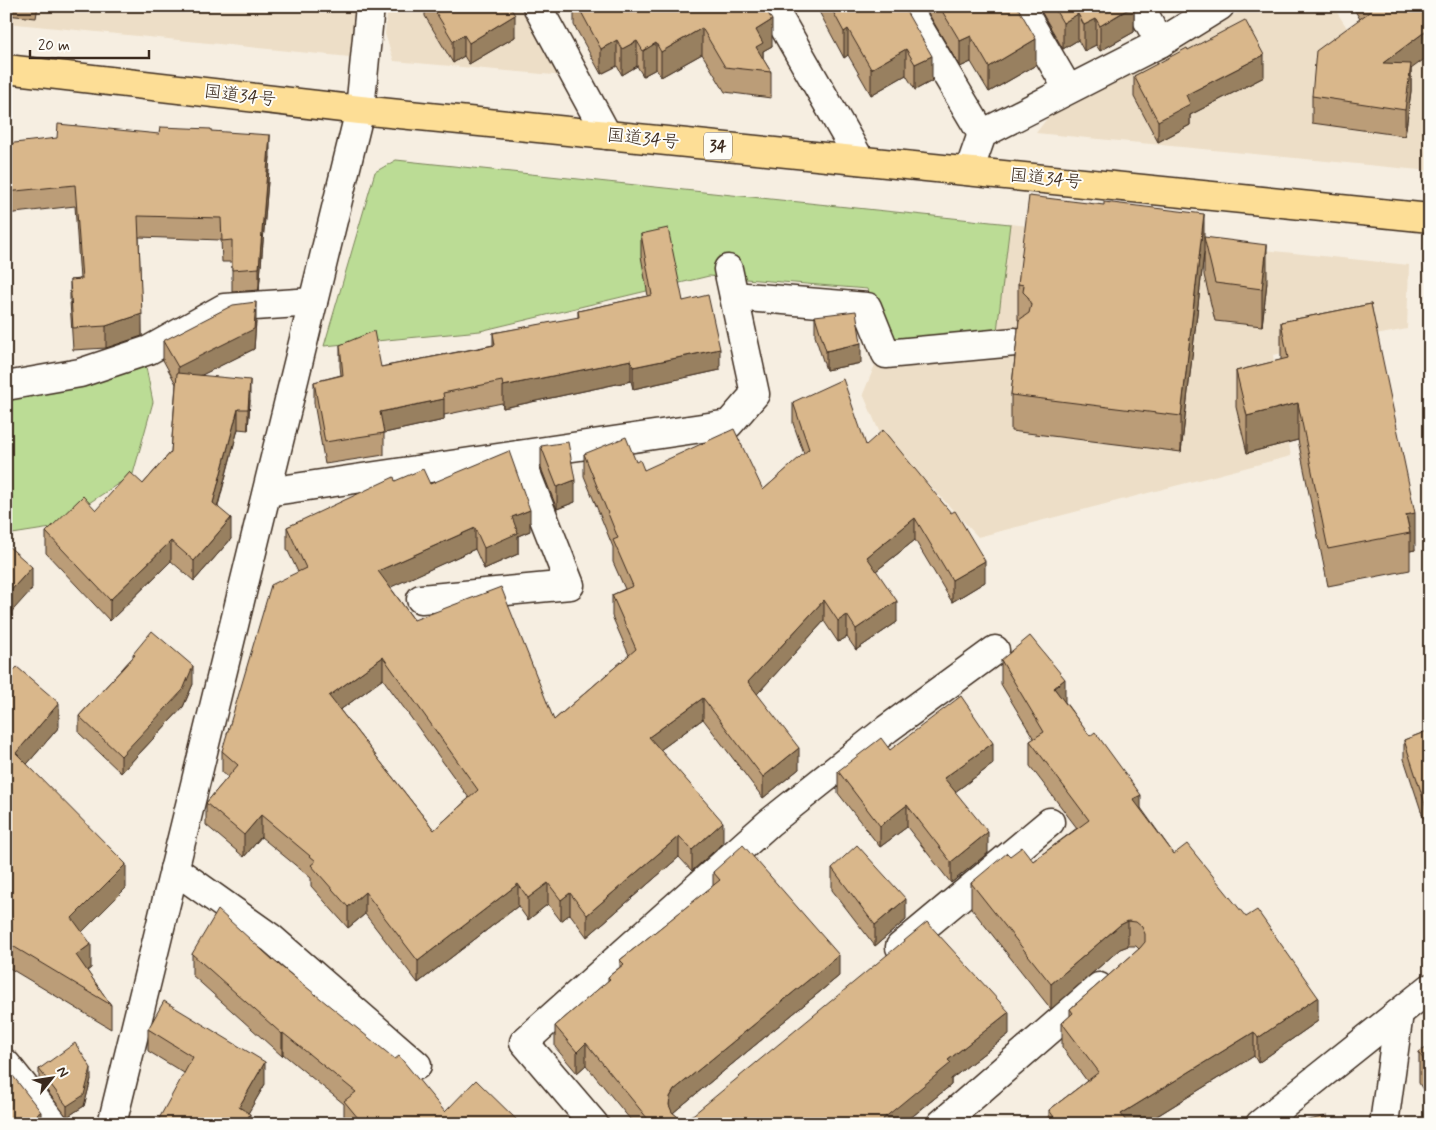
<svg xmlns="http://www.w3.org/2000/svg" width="1436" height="1130" font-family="Mynerve,'Klee One',sans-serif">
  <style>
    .built { fill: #eddec7 }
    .green { fill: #bbdc95; stroke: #7b835a }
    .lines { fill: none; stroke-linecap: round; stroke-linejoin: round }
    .minor-casing { stroke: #3b2a1e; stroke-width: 31 }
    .highway-casing { stroke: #3b2a1e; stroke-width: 31 }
    .minor { stroke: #fdfcf7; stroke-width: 28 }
    .highway { stroke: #fdde96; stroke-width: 28 }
    .wall { fill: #bb9d78; stroke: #3b2a1e; fill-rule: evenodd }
    .shaded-wall { fill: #988061; stroke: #3b2a1e }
    .building { fill: #d9b78b; stroke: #3b2a1e; fill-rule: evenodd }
    .labels { text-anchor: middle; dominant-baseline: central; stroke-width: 4; stroke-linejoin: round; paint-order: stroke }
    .shield { fill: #fdfcf7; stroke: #75695f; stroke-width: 1 }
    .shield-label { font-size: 16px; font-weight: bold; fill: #3b2a1e }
    .street-label { font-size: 18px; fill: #3b2a1e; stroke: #fdfcf7 }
  </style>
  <rect width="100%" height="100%" fill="#f6eee1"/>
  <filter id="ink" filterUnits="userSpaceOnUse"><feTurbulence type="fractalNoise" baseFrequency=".02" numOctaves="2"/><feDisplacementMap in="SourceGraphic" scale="10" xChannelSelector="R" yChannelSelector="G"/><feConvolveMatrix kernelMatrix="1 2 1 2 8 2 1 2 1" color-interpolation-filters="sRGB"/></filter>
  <g filter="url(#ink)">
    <g class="built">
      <path d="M6 6H355L350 57 6 23Z"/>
      <path d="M388 6H526L565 76 394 61 385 34Z"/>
      <path d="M1249 6H1333L1354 39 1430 6V171L1036 133 1051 113 1164 55Z"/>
      <path d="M1010 224 1409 265 1407 329 1273 355 1291 456 978 537 879 431 863 394 875 365 994 354Z"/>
    </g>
    <g class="green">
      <path d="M396 160 1010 224 997 331 889 340 867 289 709 276 480 331 324 346 375 172Z"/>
      <path d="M145 362 153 402 133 474 51 528 6 535V393Z"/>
    </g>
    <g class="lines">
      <g class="minor-casing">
        <g id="minor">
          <path d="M537 6 607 135"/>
          <path d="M772 6 860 160"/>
          <path d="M906 6 982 134"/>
          <path d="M1020 6 1068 89"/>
          <path d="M1140 6 1160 43"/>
          <path d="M969 171 982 134 1160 43 1220 6"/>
          <path d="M734 296 867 307 886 354 1015 342"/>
          <path d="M6 386 80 373 149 350 224 308 313 302"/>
          <path d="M267 492 729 424 755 394 728 269"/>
          <path d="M421 599 570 585 519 455"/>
          <path d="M174 869 271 938 417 1065"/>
          <path d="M900 947 1050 822"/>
          <path d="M6 1064 54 1124"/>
          <path d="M112 1124 360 110 370 6"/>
          <path d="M594 1124 524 1042 769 823 887 729 995 650"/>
          <path d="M941 1124 1099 987"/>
          <path d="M1260 1124 1430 988"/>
          <path d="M1384 1124 1399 1013"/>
        </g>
      </g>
      <g class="highway-casing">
        <path id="highway" d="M6 69 360 110 1430 218"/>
      </g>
      <use href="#minor" class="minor"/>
      <use href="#highway" class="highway"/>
    </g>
    <g class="wall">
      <path d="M6 6H38L36 18 6 15Z"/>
      <path d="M425 6H509L515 37 469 64 464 56 453 63 425 16Z"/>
      <path d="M574 6H764L772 46 763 51V59L771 72V98L725 92 702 54 661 77 656 69 643 76 637 66 622 75 617 66 601 74 574 25Z"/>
      <path d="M816 6H903L932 81 915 90 906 75 871 95 848 55 844 58Z"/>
      <path d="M924 6H1017L1036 65 989 92 971 62 960 67Z"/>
      <path d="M1038 6H1134V32L1100 51 1096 45 1084 51 1078 40 1063 49Z"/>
      <path d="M1352 6H1430L1411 69V91L1405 136 1312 123V96L1360 19Z"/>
      <path d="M1188 50 1264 77 1190 115V125L1158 142 1134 97V76Z"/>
      <path d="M211 131 270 157 259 290 232 292V262H222L221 240 139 237 142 336 106 348 73 350 70 301V280L80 279 75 206 6 214V144Z"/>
      <path d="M641 234 683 301 720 370 633 389 631 381 503 408 502 403 444 415V420L384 433V455L325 464 314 403V382L341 375 340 366V345L381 367 493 345V333L578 318V311L648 296 641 256Z"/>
      <path d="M1204 237 1267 282 1262 326 1215 321 1204 275V253L1181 452 1011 431V395L1019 320H1018V284Z"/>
      <path d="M1371 304 1415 550 1410 551V570L1328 586 1298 440 1247 453 1236 407V371L1281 360V322Z"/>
      <path d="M815 316 861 363 826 370 815 336Z"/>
      <path d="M256 321 254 349 201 375 250 400 248 430 238 429 218 506 231 539 194 581 171 561 110 621 46 553V532L96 510 143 484 171 452 176 384 163 360V341Z"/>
      <path d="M793 402 866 445 985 582 952 602 915 540 876 571 897 622 856 650 847 637 838 642 824 621 757 694 799 769 763 798 703 719 660 750 723 843 692 871 679 857 587 937 570 914 561 921 548 904 528 920 518 906 418 983 365 914 348 928 311 886V878L261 837 244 857 206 825V803L228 777 222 772V751L298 572 287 549V527L395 481 430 484 530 531 518 536V554L484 569 475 549 390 587 414 620 554 720 629 655 612 616V595L625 589 613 562V547L584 476V454L636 462 644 470 763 490 804 454 793 423ZM383 679 469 798 434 830 340 710Z"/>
      <path d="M541 446 575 502 557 509 541 468Z"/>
      <path d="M133 654 193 684 183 707 121 773 79 733V716L133 657Z"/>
      <path d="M1001 660 1065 702 1174 854 1318 1021 1258 1063 1254 1056 1144 1124H1049V1110L1087 1081 1062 1047V1023L1070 1016V1009L1139 949 1136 946H1128L1120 949 1051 1009 971 908V883L1010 856 1033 861 1077 828 1030 766V741L1034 739 1001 684Z"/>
      <path d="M6 679 59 727 27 764 126 888 82 932 91 968 87 971 111 1005V1029L6 966Z"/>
      <path d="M1430 730V838L1404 759V740Z"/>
      <path d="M890 750 993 764 955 792 988 853 951 883 907 827 880 847 838 793V771Z"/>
      <path d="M832 868 906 920 875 946 832 890Z"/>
      <path d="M713 872 839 976 674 1112 673 1113 678 1117 686 1118 1009 1034 951 1079V1085L903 1124H634L586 1065 577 1073 555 1047V1026L608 981V977L620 967V960L713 886Z"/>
      <path d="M192 954 273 960 445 1112 521 1124H345L344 1123V1104L283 1054 282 1056 192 975Z"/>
      <path d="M148 1029 265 1084 248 1113 250 1124 184 1073 148 1051Z"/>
      <path d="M1430 1046V1102L1419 1083V1052Z"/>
      <path d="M39 1069 91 1079 84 1106 67 1117 39 1080Z"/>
    </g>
    <g class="shaded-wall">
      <path d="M1134 6V32L1100 51V26Z"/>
      <path d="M1078 14V40L1063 49V23Z"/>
      <path d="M515 15V37L469 64V43Z"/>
      <path d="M1096 19V45L1084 51V25Z"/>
      <path d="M772 20V46L763 51V68L756 55V30Z"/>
      <path d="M702 28V54L661 77V52Z"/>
      <path d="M1430 28V55L1411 69V91L1405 136V110L1383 63Z"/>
      <path d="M848 29V55L844 58V32Z"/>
      <path d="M464 35V56L453 63V41Z"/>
      <path d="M971 36V62L960 67V41Z"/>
      <path d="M1036 39V65L989 92V67Z"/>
      <path d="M617 40V66L601 74V49Z"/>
      <path d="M637 41V66L622 75V49Z"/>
      <path d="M656 43V69L643 76V51Z"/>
      <path d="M906 49V75L871 95V69Z"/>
      <path d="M1264 55V77L1190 115V125L1158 142V121L1186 95Z"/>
      <path d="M932 56V81L915 90V64Z"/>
      <path d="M270 135V157L259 290V268Z"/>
      <path d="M1204 214V253L1181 452V416Z"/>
      <path d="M1267 245V282L1262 326V289Z"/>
      <path d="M256 302V321L254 349 178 387V367Z"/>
      <path d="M142 314V336L106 348V326Z"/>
      <path d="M861 343V363L826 370V351Z"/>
      <path d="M720 349V370L633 389V367Z"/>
      <path d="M631 360V381L503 408V386Z"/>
      <path d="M250 380V400L248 430V409Z"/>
      <path d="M444 399V420L380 434V412Z"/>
      <path d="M1298 403V440L1247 453V416Z"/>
      <path d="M238 409V429L213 523V503Z"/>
      <path d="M575 480V502L557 509V487Z"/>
      <path d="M530 510V531L518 536V554L484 569V548L512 517Z"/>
      <path d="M1415 513V550L1410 551V533L1406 515Z"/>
      <path d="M231 518V539L194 581V561Z"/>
      <path d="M915 518V540L867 578V557Z"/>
      <path d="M475 528V549L378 593V571Z"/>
      <path d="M171 541V561L110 621V600Z"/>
      <path d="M985 561V582L952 602V580Z"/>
      <path d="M32 567V589L6 618V596Z"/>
      <path d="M824 600V621L748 704V682Z"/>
      <path d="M897 601V622L856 650V629Z"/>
      <path d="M847 615V637L838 642V621Z"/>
      <path d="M383 657V679L329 718V696Z"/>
      <path d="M193 666V684L183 707 121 773V756Z"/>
      <path d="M1065 679V704L1054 688Z"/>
      <path d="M703 698V719L649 758V737Z"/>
      <path d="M59 703V727L16 777V753Z"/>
      <path d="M993 743V764L944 800V778Z"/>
      <path d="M799 748V769L763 798V777Z"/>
      <path d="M1141 795V819L1133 799Z"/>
      <path d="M907 805V827L880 847V826Z"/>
      <path d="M261 815V837L244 857V835Z"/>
      <path d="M723 822V843L692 871V850Z"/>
      <path d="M988 832V853L951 883V862Z"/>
      <path d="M679 836V857L587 937V915Z"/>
      <path d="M126 864V888L72 942V918Z"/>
      <path d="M548 883V904L528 920V898Z"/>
      <path d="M518 884V906L418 983V961Z"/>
      <path d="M365 892V914L348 928V907Z"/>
      <path d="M570 893V914L561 921V900Z"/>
      <path d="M906 899V920L875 946V925Z"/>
      <path d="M1128 921V946L1120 949 1051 1009V984L1120 925Z"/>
      <path d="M91 944V968L76 979V955Z"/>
      <path d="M839 955V976L674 1112 670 1118 669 1105 670 1097 674 1090Z"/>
      <path d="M1318 997V1021L1258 1063V1038Z"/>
      <path d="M1009 1012V1034L951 1079V1085L903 1124H881L883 1119 948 1060Z"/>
      <path d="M1254 1032V1056L1144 1124H1121V1114Z"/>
      <path d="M283 1033V1054L282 1056V1034Z"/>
      <path d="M586 1043V1065L577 1073V1052Z"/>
      <path d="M265 1062V1084L242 1124 239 1107Z"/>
      <path d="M91 1068V1079L84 1106 67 1117V1106Z"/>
      <path d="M41 1112V1124L37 1114Z"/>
      <path d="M250 1114V1124H244Z"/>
    </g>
    <g class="building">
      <path d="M432 6H509L515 15 469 43 464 35 453 41Z"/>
      <path d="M578 6H764L772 20 756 30 763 43 756 47 771 72 725 67 702 28 661 52 656 43 643 51 637 41 622 49 617 40 601 49Z"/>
      <path d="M830 6H903L932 56 915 64 906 49 871 69 848 29 844 32Z"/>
      <path d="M939 6H1017L1036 39 989 67 971 36 960 41Z"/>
      <path d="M1053 6H1133L1100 26 1096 19 1084 25 1078 14 1063 23Z"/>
      <path d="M1369 6H1430V28L1383 63 1411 64 1405 110 1312 96 1316 51 1372 10Z"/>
      <path d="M1245 20 1264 55 1186 95 1190 104 1158 121 1134 76 1187 48 1188 50Z"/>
      <path d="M58 124 159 134 160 127 211 129V131L270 135 259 268 232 270V240L222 241 221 218 138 216 142 314 106 326 73 328 70 280 82 279 75 185 6 192V144L57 138Z"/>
      <path d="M1029 196 1104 205V202L1204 214 1181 416 1011 395 1019 320 1029 313 1031 305 1028 297 1023 292 1024 285 1018 284Z"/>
      <path d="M668 228 683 301 708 295 720 349 633 367 631 360 503 386 502 381 443 393 444 399 380 412 384 433 325 442 314 382 343 375 340 345 374 331 381 367 495 345 493 333 579 317 578 311 652 295 641 234Z"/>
      <path d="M1204 237 1267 245 1262 289 1215 283Z"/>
      <path d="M256 302 254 329 178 367 163 341 233 305Z"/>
      <path d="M1371 304 1415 513 1406 515 1410 533 1328 549 1298 403 1247 416 1236 371 1288 358 1281 322Z"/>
      <path d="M856 311 861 343 826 351 815 316Z"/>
      <path d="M177 373 250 380 248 409H238L213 503 231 518 194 561 171 541 110 600 46 532 83 496 96 510 130 472 143 484 171 452Z"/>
      <path d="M843 379 866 445 883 430 951 513 955 511 985 561 952 580 915 518 867 557 897 601 856 629 847 615 838 621 824 600 748 682 799 748 763 777 703 698 649 737 723 822 692 850 679 836 587 915 570 893 561 900 548 883 528 898 518 884 418 961 365 892 348 907 311 865 316 861 261 815 244 835 206 803 238 765 222 751 271 585 306 568 287 527 394 477 395 481 423 469 430 484 509 451 530 510 512 517 518 533 484 548 475 528 378 571 414 620 501 587 554 720 636 649 612 595 633 586 613 540 618 538 584 454 626 437 636 462 640 460 644 470 734 429 763 490 809 449 793 402ZM383 657 478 790 434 830 329 696Z"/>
      <path d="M568 442 575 480 557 487 541 446Z"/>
      <path d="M6 544 32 567 6 596Z"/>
      <path d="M152 631 193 666 183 690 121 756 79 716 135 655 133 654Z"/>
      <path d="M1030 636 1065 679 1054 688 1090 736 1095 732 1141 795 1133 799 1174 854 1187 844 1246 917 1257 910 1318 997 1258 1038 1254 1032 1121 1114 1128 1124H1049L1056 1120 1049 1110 1099 1072 1062 1023 1073 1013 1070 1009 1140 948 1145 942V934L1142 927 1136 922 1128 921 1120 925 1051 984 971 883 1007 853 1010 856 1022 847 1033 861 1089 820 1030 741 1044 732 1001 660Z"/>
      <path d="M17 667 59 703 16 753 126 864 72 918 91 944 76 955 111 1005 6 942V679Z"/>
      <path d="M961 696 993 743 944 778 988 832 951 862 907 805 880 826 838 771 881 738 890 750Z"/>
      <path d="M1430 730V819L1404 740Z"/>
      <path d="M743 845 839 955 674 1090 670 1097 669 1105 672 1112 678 1117 686 1118 694 1114 927 922 1009 1012 948 1060 951 1063 883 1119 884 1121 881 1124H652L586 1043 577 1052 555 1026 610 979 608 977 624 964 620 960 720 880 713 872Z"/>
      <path d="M857 845 906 899 875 925 832 868Z"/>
      <path d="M218 910 273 960 395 1059 399 1056 445 1112 476 1080 521 1124H363L344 1101 356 1092 283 1033 282 1034 192 954Z"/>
      <path d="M164 1001 265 1062 239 1107 250 1114 244 1124H156L193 1057 148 1029Z"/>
      <path d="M75 1043 91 1068 84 1095 67 1106 39 1069Z"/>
      <path d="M1430 1046V1071L1419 1052Z"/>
      <path d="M6 1075 9 1079 13 1076 41 1112 37 1114 44 1124H6Z"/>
      <path d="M1327 1116 1328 1124H1290Z"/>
    </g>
  </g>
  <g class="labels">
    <rect class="shield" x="704" y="132.5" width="28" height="27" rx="4"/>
    <g class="shield-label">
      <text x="718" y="146">34</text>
    </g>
    <g class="street-label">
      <text transform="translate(240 96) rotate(7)">国道34号</text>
      <text transform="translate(643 139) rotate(6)">国道34号</text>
      <text transform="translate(1046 179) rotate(6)">国道34号</text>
    </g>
  </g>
  <rect width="1436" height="1130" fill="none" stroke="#fdfcf7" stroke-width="25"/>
  <rect x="12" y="12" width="1411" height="1105" fill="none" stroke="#3b2a1e" stroke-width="2" filter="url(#ink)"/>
  <g transform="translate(52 1078) rotate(60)" stroke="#fdfcf7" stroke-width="4" paint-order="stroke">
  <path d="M0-4L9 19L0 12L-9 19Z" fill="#3b2a1e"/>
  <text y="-8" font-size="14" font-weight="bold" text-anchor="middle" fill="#3b2a1e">N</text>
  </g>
  <path d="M30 50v8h119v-8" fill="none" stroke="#3b2a1e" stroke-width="2.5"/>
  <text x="38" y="50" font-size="15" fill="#3b2a1e" stroke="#fdfcf7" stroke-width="4" paint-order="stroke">20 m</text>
</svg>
